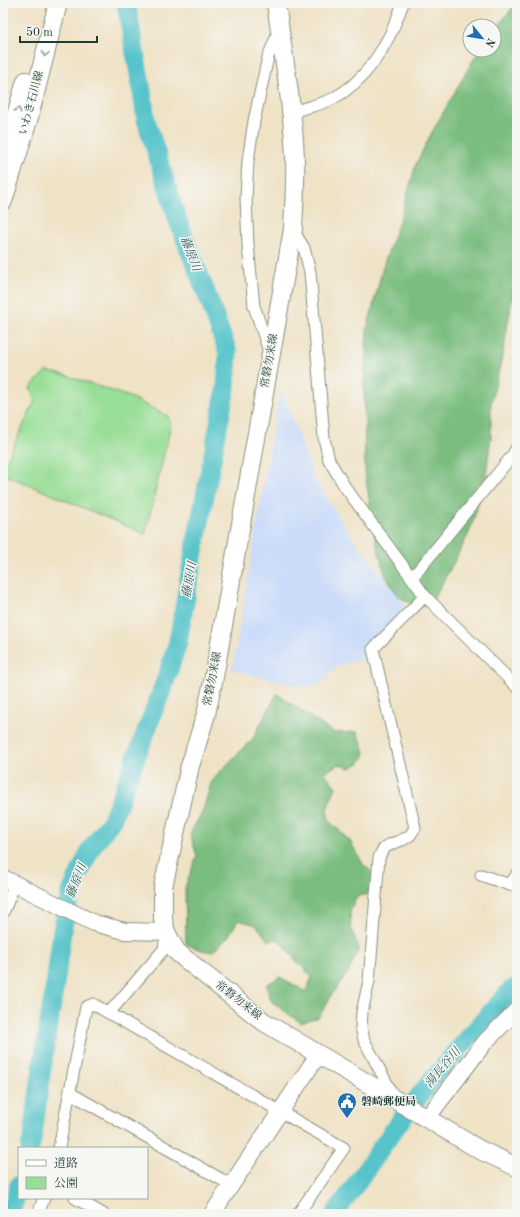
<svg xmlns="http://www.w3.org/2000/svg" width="520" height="1217" font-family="'Old Standard TT','Noto Serif JP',serif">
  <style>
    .built { fill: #cadcf9 }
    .green { fill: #99de96; stroke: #5c8e65 }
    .forest { fill: #7abd7f; stroke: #4c7d5a }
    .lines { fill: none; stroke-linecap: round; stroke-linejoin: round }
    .river { stroke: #56c4ca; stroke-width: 19 }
    .street-casing { stroke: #87907c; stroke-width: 13 }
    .secondary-casing { stroke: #87907c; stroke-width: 18 }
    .primary-casing { stroke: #87907c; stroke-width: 20 }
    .street { stroke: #fff; stroke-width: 11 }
    .secondary { stroke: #fff; stroke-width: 16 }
    .primary { stroke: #fff; stroke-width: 18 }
    .oneway { stroke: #8f9e9a }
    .labels { text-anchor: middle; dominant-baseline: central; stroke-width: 3; stroke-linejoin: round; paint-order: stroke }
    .street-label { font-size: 11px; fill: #1f3d34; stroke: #f6f6f2 }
    .poi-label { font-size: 11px; font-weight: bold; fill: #1f3d34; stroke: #f6f6f2; text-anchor: start }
    .water-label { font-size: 12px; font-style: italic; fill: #2d5f5a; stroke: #f6f6f2 }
  </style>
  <rect width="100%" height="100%" fill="#f6f6f2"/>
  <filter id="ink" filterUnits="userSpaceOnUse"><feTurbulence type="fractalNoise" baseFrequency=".025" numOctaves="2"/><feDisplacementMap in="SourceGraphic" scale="8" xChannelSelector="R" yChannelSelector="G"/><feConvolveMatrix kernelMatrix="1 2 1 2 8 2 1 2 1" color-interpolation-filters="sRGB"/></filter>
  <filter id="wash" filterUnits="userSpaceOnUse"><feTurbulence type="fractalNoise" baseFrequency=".012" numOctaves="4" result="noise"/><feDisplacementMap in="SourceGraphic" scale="16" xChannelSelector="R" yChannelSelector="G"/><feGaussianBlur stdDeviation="0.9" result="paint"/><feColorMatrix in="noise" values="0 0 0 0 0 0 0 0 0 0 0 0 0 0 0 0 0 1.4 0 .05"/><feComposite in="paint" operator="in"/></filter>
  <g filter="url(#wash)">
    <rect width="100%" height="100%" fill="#efe2c5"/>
    <path class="built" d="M279 395 285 398 314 478 342 522 367 557 407 606 372 642 374 656 336 666 323 682 303 687 232 670Z"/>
    <path class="green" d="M46 371 65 375 130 397 168 416 171 425 145 534 3 474V468L35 401 30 388Z"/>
    <g class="forest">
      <path d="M516 3H517V277L515 281 503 353 491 403V438L486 474 476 512 469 533 453 564 430 605 417 607 398 596 385 575 375 537 365 473 364 387 367 329 384 263 402 213 416 164 432 132 479 50H494V31Z"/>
      <path d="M277 694 334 733 357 732 362 743 365 754 360 763 350 768 338 764 325 773 336 787 327 809 329 821 350 841 363 864 378 878 369 894 358 896 350 909 351 929 359 948 349 971 331 996 319 1017 301 1023 271 1001 266 985 280 977 306 992 312 977 298 963 278 939 269 941 256 925 238 920 228 937 213 952 201 950 186 944 185 887 197 856 190 834 203 810 212 780 253 738Z"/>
    </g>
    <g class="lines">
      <g class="river">
        <path d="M30 1148 33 1135 42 1067 55 985 62 931 71 892 90 850 112 820 165 682 178 642 190 573 226 387 228 353 209 300 178 221 146 120 142 91 126 3"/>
        <path d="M9 1214 14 1203 19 1185"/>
        <path d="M335 1214C364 1173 392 1130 423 1091 452 1056 481 1023 511 990L517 987"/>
      </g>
    </g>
  </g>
  <g filter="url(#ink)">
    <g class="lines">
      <g class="street-casing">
        <g id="street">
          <path d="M291 112C304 108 320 105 332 99 369 80 390 41 403 3"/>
          <path d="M293 230 304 248 310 272 324 438 329 460 345 487 425 596 517 687"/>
          <path d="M269 351 254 306 248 245 246 198 248 161 254 121 268 57 279 31"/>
          <path d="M412 578 512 456 517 447"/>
          <path d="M481 875 510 885 517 874"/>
          <path d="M3 913 15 884"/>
          <path d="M109 1013 164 949 166 934"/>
          <path d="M70 1093 231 1185"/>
          <path d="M394 1097 364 1040 361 1027 362 1012 369 981 379 858C384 841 397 845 409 836 412 834 413 830 415 828L373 649 425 596"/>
          <path d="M59 1148 86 1007 93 1004 344 1148 298 1214"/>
          <path d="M75 1198 103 1214"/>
          <path d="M38 1214 44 1198"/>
        </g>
      </g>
      <g class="secondary-casing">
        <g id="secondary">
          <path d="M3 878 94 923 125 931 166 932"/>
          <path d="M427 1118 485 1042 517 1010"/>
          <path d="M212 1214 318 1055"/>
        </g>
      </g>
      <g class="primary-casing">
        <g id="primary">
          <path d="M276 3C283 54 293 107 295 159 296 182 294 206 293 229L214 677 206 714 190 766 163 887V919L166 932 176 951 184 958 264 1022 480 1150 517 1167"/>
          <path d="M4 156 26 81"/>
          <path d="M3 201 29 117 58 3"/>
        </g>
      </g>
      <use href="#street" class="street"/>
      <use href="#secondary" class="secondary"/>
      <use href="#primary" class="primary"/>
    </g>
    <defs><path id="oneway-chevron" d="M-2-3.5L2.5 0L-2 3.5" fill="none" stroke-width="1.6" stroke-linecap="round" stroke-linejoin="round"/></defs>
    <g class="oneway">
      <use href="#oneway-chevron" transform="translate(45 54) rotate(104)"/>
      <use href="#oneway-chevron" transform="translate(18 110) rotate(-75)"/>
    </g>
  </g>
  <defs>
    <g id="civic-pin" transform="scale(1)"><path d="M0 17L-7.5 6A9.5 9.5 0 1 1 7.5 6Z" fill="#1f6fb2" stroke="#f6f6f2"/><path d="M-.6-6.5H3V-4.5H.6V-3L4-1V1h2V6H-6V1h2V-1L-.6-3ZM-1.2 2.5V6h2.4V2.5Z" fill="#fff"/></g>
  </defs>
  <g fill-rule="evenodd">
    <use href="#civic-pin" x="347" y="1102"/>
  </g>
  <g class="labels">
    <g class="street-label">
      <text transform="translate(32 103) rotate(-75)">いわき石川線</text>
      <text transform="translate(270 361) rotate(-80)">常磐勿来線</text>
      <text transform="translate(213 679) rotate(-79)">常磐勿来線</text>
      <text transform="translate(238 1001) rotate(38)">常磐勿来線</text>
    </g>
    <g class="poi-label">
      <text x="361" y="1102">磐崎郵便局</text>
    </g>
    <g class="water-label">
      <text transform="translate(190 254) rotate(69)">藤原川</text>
      <text transform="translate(190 580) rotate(-80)">藤原川</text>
      <text transform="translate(77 881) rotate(-69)">藤原川</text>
      <text transform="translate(443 1068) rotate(-50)">湯長谷川</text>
    </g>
  </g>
  <rect width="520" height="1217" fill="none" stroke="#f6f6f2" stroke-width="16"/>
  <rect x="18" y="1147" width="130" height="52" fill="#f6f6f2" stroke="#a0aca6"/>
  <rect x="26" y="1160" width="20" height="6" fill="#ffffff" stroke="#a0aca6"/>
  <text x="54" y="1167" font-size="12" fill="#1f3d34">道路</text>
  <rect x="26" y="1177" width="20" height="12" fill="#99de96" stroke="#a0aca6"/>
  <text x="54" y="1187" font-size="12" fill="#1f3d34">公園</text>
  <g transform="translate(482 38) rotate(120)"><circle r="19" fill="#f6f6f2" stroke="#a0aca6"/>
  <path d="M0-3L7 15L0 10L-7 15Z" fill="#1f6fb2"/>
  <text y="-6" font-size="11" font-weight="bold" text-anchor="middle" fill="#1f3d34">N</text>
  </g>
  <path d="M20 36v6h77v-6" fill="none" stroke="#1f3d34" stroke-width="2"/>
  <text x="26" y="36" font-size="12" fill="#1f3d34" stroke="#f6f6f2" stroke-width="3" paint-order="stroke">50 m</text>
</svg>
